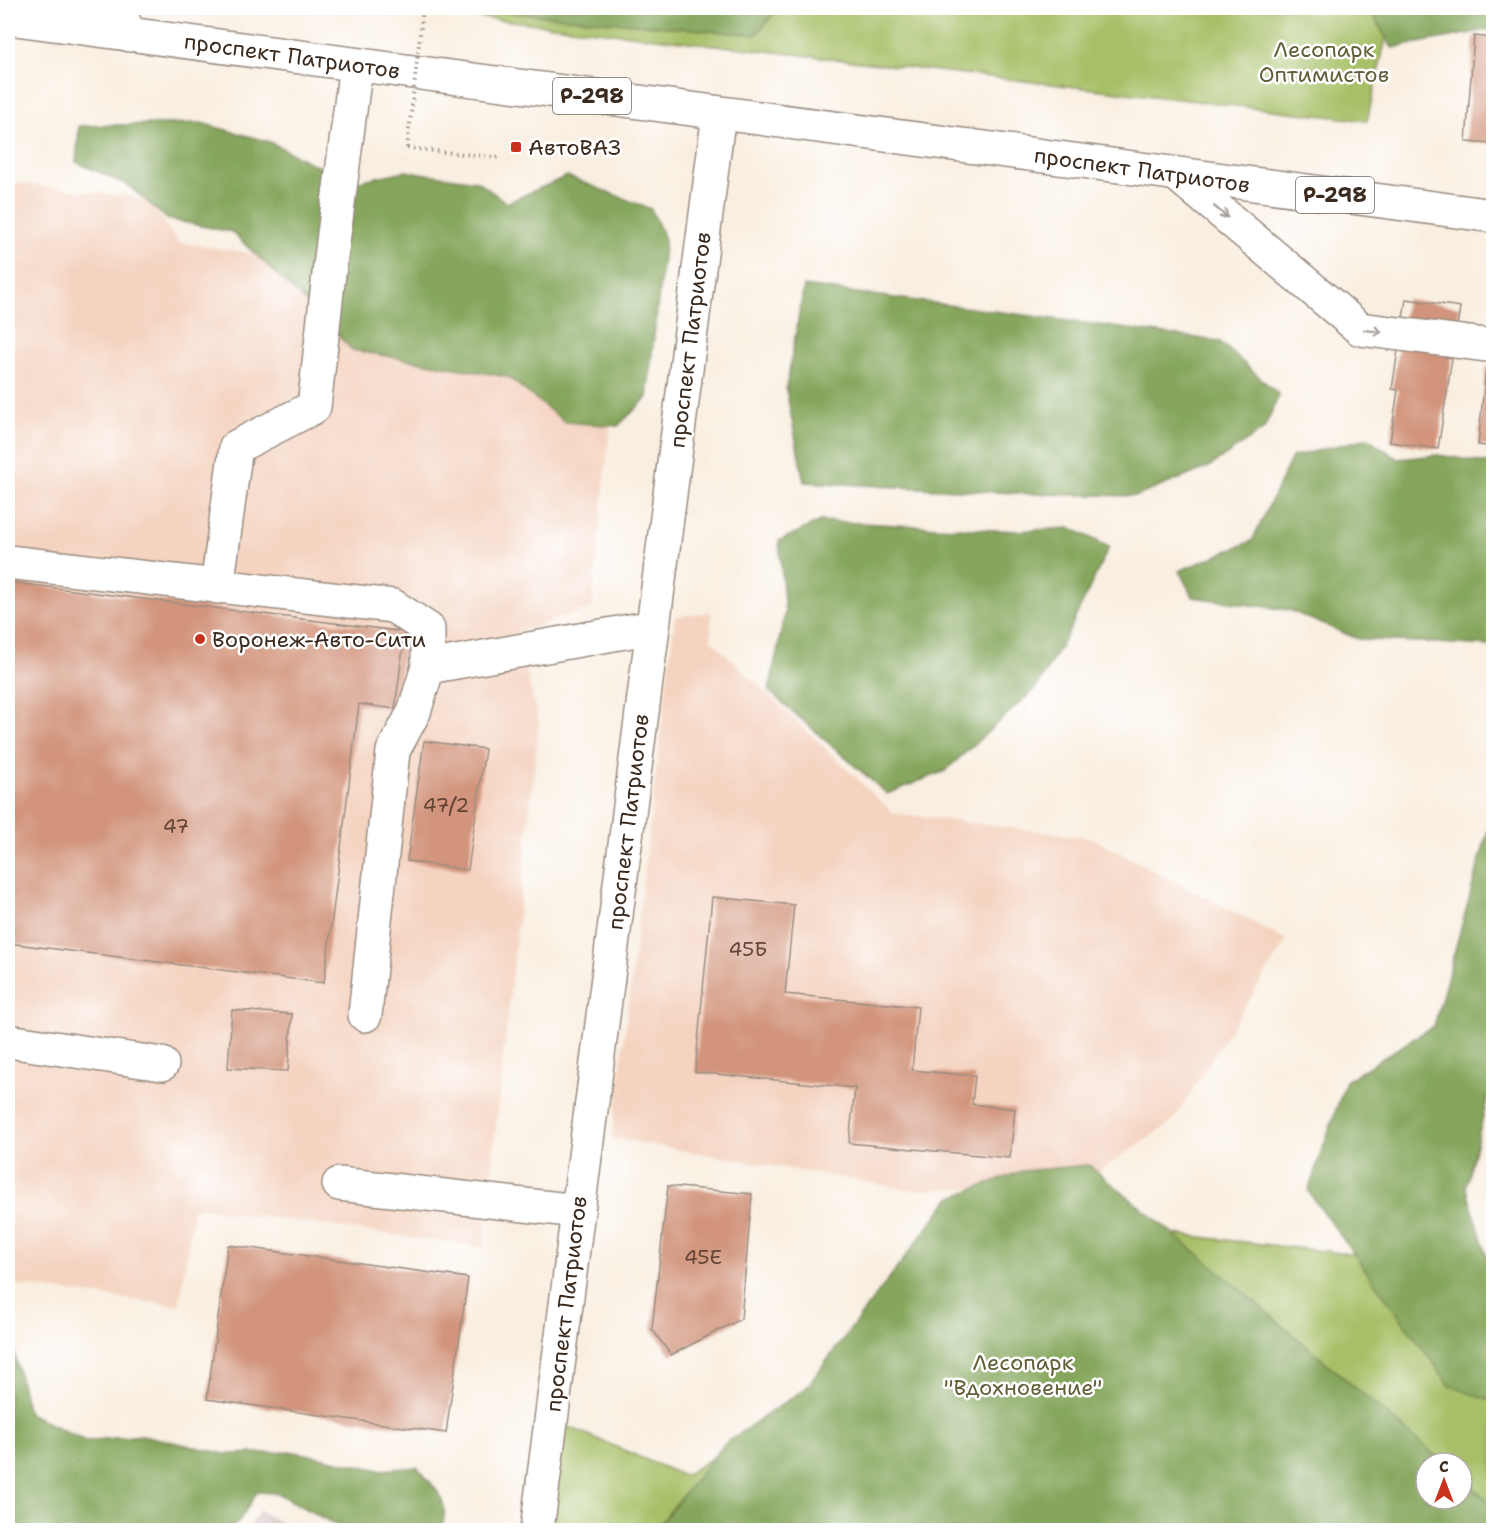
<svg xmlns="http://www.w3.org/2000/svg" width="1501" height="1538" font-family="'Shantell Sans',sans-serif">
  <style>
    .built { fill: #f4d3c0 }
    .industrial { fill: #d0c0bc }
    .green { fill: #a7c067; stroke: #717542; stroke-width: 1.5; fill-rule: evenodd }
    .forest { fill: #85a65c; stroke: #60683d; stroke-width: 1.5 }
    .building { fill: #d2947b }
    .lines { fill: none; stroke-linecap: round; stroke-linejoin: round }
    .minor-casing { stroke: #9a8c80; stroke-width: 36 }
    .highway-casing { stroke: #9a8c80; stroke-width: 36 }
    .path { stroke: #9a8c80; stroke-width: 4; stroke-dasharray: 1.5 4.5; stroke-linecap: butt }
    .minor { stroke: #fff; stroke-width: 33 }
    .highway { stroke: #fff; stroke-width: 33 }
    .path-bridge { stroke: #9a8c80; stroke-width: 4; stroke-dasharray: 1.5 4.5; stroke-linecap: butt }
    .oneway { stroke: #a79f9a }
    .poi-dot { fill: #c8321e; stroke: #fff; stroke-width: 2 }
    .labels { text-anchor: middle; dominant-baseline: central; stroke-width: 5; stroke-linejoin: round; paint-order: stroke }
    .number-label { font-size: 20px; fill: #614435 }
    .shield { fill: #fff; stroke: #766a62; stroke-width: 1.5 }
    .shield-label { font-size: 21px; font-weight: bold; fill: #3b2a1e }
    .park-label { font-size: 22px; fill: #615e38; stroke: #fff }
    .street-label { font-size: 22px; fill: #3b2a1e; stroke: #fff }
    .poi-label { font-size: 22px; fill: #3b2a1e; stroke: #fff; text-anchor: start }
  </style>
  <rect width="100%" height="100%" fill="#fff"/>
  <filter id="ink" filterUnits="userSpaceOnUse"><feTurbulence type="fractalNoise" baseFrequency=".0167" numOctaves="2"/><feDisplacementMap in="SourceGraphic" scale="12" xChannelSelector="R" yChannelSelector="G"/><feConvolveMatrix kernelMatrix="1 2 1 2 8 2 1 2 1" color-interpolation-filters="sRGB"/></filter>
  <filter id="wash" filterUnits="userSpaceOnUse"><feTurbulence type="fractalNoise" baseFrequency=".008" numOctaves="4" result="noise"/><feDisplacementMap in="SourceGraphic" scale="24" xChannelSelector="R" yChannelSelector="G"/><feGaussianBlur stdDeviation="1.35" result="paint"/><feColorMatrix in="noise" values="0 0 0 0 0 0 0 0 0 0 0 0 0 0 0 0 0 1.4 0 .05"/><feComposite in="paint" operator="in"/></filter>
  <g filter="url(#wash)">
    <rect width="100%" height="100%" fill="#f9efe1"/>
    <g class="built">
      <path d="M8 182 148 199 178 242 330 265 615 376 592 608 517 632 539 724 483 1248 194 1207 179 1306 8 1284Z"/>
      <path d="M711 612V640L893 813 1092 838 1287 940 1172 1122 1079 1185 912 1190 612 1138 675 617Z"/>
    </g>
    <path class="industrial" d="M259 1511 295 1530H247Z"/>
    <g class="green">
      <path d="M398 8H1393L1367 121Z"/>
      <path d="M949 1209 1493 1270V1530H547L565 1425 684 1476 815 1391ZM1426 1463H1462V1499H1426Z"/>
    </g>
    <g class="forest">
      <path d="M457 8H779L756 35Z"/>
      <path d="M1369 8H1493V29L1392 48Z"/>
      <path d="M201 123 270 142 350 183 405 171 477 181 507 203 567 176 651 209 665 239 647 398 618 426 565 422 508 377 352 350 317 313 232 232 167 219 128 185 76 162 79 126Z"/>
      <path d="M804 286 1219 341 1279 395 1264 429 1209 467 1137 496 1033 494 804 482 786 389Z"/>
      <path d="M1368 438 1398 459 1438 455 1493 464V646L1358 639 1289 610 1193 597 1179 571 1252 541 1292 457Z"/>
      <path d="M821 521 1015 531 1071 528 1109 547 1069 631 1037 687 945 771 887 794 769 691 785 613 779 541Z"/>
      <path d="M1493 812V1080L1489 1092 1466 1186 1493 1277V1402L1450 1386 1308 1191 1346 1081 1434 1026Z"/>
      <path d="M1089 1165 1203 1258 1444 1463H1426V1499H1462V1478L1493 1505V1530H655L724 1444 806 1388 950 1198 1022 1171Z"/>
      <path d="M8 1327 28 1413 86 1441 142 1435 226 1454 296 1452 380 1470 417 1467C435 1488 453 1502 440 1530H345L277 1493 257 1492 238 1523 227 1530H8Z"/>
    </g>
    <g id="blocks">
      <g class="building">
        <path d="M1474 36 1494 38V144L1466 142Z"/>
        <path d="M1406 299 1460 307 1438 449 1390 442 1398 390 1392 389Z"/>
        <path d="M1486 367 1494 368V447L1478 445Z"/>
        <path d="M8 582 405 632 395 709 359 704 324 983 8 943Z"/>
        <path d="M424 741 485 749 468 870 407 861Z"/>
        <path d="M712 897 794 905 785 994 918 1007 912 1070 975 1076 972 1104 1015 1109 1010 1158 849 1143 855 1088 695 1072Z"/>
        <path d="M232 1010 292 1014 288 1071 228 1068Z"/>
        <path d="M668 1186 752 1194 741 1319 671 1355 652 1329Z"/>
        <path d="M228 1245 468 1278 446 1433 207 1399Z"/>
      </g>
    </g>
  </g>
  <g filter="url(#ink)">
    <use href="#blocks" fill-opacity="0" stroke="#9a8c80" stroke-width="1.5"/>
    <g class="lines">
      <g class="minor-casing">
        <g id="minor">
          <path d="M117 8 130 35"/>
          <path d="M1176 174 1360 329 1494 346"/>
          <path d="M8 562 393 606 428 629V667L653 627"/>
          <path d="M217 587 236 447 314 407 330 265 356 65"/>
          <path d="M365 1015 393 751 414 712 428 667"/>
          <path d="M8 1041 162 1064"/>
          <path d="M339 1184 578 1211"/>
          <path d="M537 1530 719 113"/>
        </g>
      </g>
      <g class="highway-casing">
        <path id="highway" d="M8 18 1494 216"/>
      </g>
      <path class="path" d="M407 148 502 158"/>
      <use href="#minor" class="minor"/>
      <use href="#highway" class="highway"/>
      <path class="path-bridge" d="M407 148 423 8"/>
    </g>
    <defs><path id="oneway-shaft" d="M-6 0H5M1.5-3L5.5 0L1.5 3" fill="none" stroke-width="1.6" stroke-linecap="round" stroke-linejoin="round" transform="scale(1.5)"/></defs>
    <g class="oneway">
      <use href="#oneway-shaft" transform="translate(1221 212) rotate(40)"/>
      <use href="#oneway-shaft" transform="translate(1373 331) rotate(7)"/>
    </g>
  </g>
  <g class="poi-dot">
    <rect x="510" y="141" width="12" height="12" rx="3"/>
    <circle cx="200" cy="639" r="6"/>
  </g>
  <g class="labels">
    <g class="number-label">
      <text x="446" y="805">47/2</text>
      <text x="176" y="826">47</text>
      <text x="748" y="949">45Б</text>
      <text x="703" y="1257">45Е</text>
    </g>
    <g class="shield">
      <rect x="553" y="78" width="78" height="36" rx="4.5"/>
      <rect x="1296" y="177" width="78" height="36" rx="4.5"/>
    </g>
    <g class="shield-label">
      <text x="592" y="96">Р-298</text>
      <text x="1335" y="195">Р-298</text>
    </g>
    <g class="park-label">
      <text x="1324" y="49">Лесопарк<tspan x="1324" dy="25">Оптимистов</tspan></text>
      <text x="1023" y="1362">Лесопарк<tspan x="1023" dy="25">"Вдохновение"</tspan></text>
    </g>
    <g class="street-label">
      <text transform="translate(292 56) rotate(8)">проспект Патриотов</text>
      <text transform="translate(1142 170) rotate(8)">проспект Патриотов</text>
      <text transform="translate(690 340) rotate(-83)">проспект Патриотов</text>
      <text transform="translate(628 822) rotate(-83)">проспект Патриотов</text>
      <text transform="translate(566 1304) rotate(-83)">проспект Патриотов</text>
    </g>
    <g class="poi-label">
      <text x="528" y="147">АвтоВАЗ</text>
      <text x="212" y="639">Воронеж-Авто-Сити</text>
    </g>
  </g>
  <rect width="1501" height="1538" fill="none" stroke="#fff" stroke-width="30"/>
  <g transform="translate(1444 1481)"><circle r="28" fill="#ffffff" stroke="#b1aaa5" stroke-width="1.5"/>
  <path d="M0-4.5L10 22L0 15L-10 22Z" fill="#c8321e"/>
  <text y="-9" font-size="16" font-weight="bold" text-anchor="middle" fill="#3b2a1e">С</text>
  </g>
</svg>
